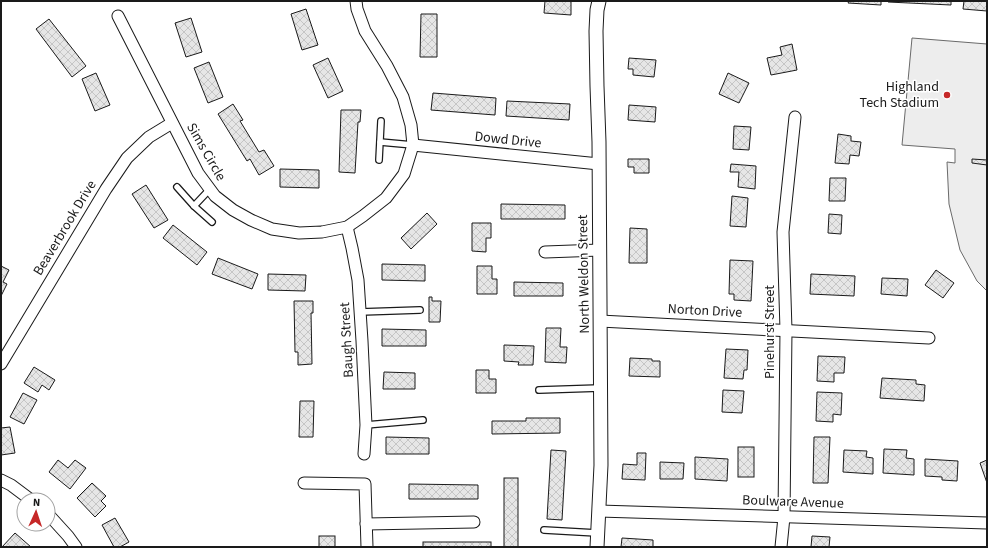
<svg xmlns="http://www.w3.org/2000/svg" width="988" height="548" font-family="'Source Sans 3',sans-serif">
  <style>
    .built { fill: #ededed; stroke: #6a6a6a }
    .building { fill: url(#building-cross-hatch); stroke: #1a1a1a }
    .lines { fill: none; stroke-linecap: round; stroke-linejoin: round }
    .service-casing { stroke: #1a1a1a; stroke-width: 8 }
    .minor-casing { stroke: #1a1a1a; stroke-width: 13 }
    .tertiary-casing { stroke: #1a1a1a; stroke-width: 15 }
    .service { stroke: #fff; stroke-width: 5.5 }
    .minor { stroke: #fff; stroke-width: 11 }
    .tertiary { stroke: #fff; stroke-width: 13 }
    .poi-dot { fill: #c62828; stroke: #fff; stroke-width: 1.5 }
    .labels { text-anchor: middle; dominant-baseline: central; stroke-width: 3; stroke-linejoin: round; paint-order: stroke }
    .poi-label { font-size: 14px; fill: #1a1a1a; stroke: #fff; text-anchor: end }
    .street-label { font-size: 14px; fill: #1a1a1a; stroke: #fff }
  </style>
  <defs>
    <pattern id="building-cross-hatch" width="8" height="8" patternUnits="userSpaceOnUse"><rect width="8" height="8" fill="#e6e6e6"/><path d="M0 0l8 8M0 8l8-8" fill="none" stroke="#c5c5c5"/></pattern>
  </defs>
  <rect width="100%" height="100%" fill="#fff"/>
  <path class="built" d="M912 38 987 44V291L977 281 960 250 949 204 947 162 955 163V149L902 145Z"/>
  <g class="building">
    <path d="M545 1H571V15L544 13Z"/>
    <path d="M849 1H881V5L848 3Z"/>
    <path d="M888 1H951V5L888 2Z"/>
    <path d="M964 1H987V11L963 9Z"/>
    <path d="M306 9 318 45 302 50 291 14Z"/>
    <path d="M421 14H437V57H420Z"/>
    <path d="M191 18 202 52 186 57 175 23Z"/>
    <path d="M49 19 86 66 72 77 36 29Z"/>
    <path d="M792 44 797 70 771 75 767 58 782 55 780 47Z"/>
    <path d="M328 58 343 91 328 98 313 65Z"/>
    <path d="M629 58 656 60 654 77 633 75V69H628Z"/>
    <path d="M209 62 223 97 208 103 194 68Z"/>
    <path d="M96 73 110 105 95 111 82 79Z"/>
    <path d="M728 73 749 83 739 103 719 94Z"/>
    <path d="M433 93 496 98 495 115 431 110Z"/>
    <path d="M507 101 570 104 569 120 506 116Z"/>
    <path d="M233 104 243 120 240 121 259 152 264 150 274 166 259 175 250 159 247 161 218 114Z"/>
    <path d="M629 105 656 107 655 122 628 120Z"/>
    <path d="M341 110H361L360 122H358L355 173 339 172Z"/>
    <path d="M734 126 751 127 749 150 733 149Z"/>
    <path d="M838 134 851 136V141L861 142 859 156 850 155 849 164 835 163Z"/>
    <path d="M628 159H649V173H634V167H628Z"/>
    <path d="M972 159 987 160V165L972 163Z"/>
    <path d="M731 164 756 166 755 189 738 187 739 172H730Z"/>
    <path d="M280 169 319 170V188L280 187Z"/>
    <path d="M830 178H846L845 201H829Z"/>
    <path d="M146 185 168 220 154 228 132 194Z"/>
    <path d="M732 196 748 198 746 227 730 226Z"/>
    <path d="M501 204 565 205V219H501Z"/>
    <path d="M427 213 437 224 411 249 401 238Z"/>
    <path d="M829 214 842 215 841 234 828 233Z"/>
    <path d="M472 223H491V238H486V252L472 251Z"/>
    <path d="M173 225 207 252 197 265 163 238Z"/>
    <path d="M630 228 647 229V263H629Z"/>
    <path d="M218 258 258 274 252 289 212 274Z"/>
    <path d="M730 260 753 261 751 301 734 300V294H729Z"/>
    <path d="M382 264 425 265V281L382 280Z"/>
    <path d="M1 266 9 270 3 282 7 284 1 296Z"/>
    <path d="M477 266H492V279H497V294H477Z"/>
    <path d="M936 270 954 283 943 298 925 285Z"/>
    <path d="M268 274 306 275 305 291 268 290Z"/>
    <path d="M811 274 855 276 854 296 810 294Z"/>
    <path d="M882 278 908 279 907 296 881 294Z"/>
    <path d="M514 282 563 283V296H514Z"/>
    <path d="M429 297H432V301H441L440 322H429Z"/>
    <path d="M294 301H313V313H311L312 364 298 365V352H295Z"/>
    <path d="M546 328H561L560 347H567L566 363 545 362Z"/>
    <path d="M382 329 426 330V346H382Z"/>
    <path d="M504 345 534 346 533 365H518L519 362 504 361Z"/>
    <path d="M726 349 748 350 747 370H744L743 379 724 378Z"/>
    <path d="M818 356 845 357 844 373H834V382L817 381Z"/>
    <path d="M630 358 652 359V361H660V377L629 376Z"/>
    <path d="M34 367 55 380 49 390 42 385 38 392 24 383Z"/>
    <path d="M476 370H489V379H496V393H476Z"/>
    <path d="M384 372 415 373V389H383Z"/>
    <path d="M882 378 916 380V384L925 385 924 401 880 398Z"/>
    <path d="M723 390 744 391 742 413 722 412Z"/>
    <path d="M817 392 842 393 841 415 833 414V422L816 421Z"/>
    <path d="M23 393 37 400 24 424 10 417Z"/>
    <path d="M300 401H314L313 437H299Z"/>
    <path d="M526 418H560V433L492 434V421H526Z"/>
    <path d="M10 427 15 453 1 455V428Z"/>
    <path d="M386 437 429 438V454H386Z"/>
    <path d="M814 437H830L828 483H813Z"/>
    <rect x="738" y="447" width="16" height="30"/>
    <path d="M884 449 907 450 906 458 914 459V475L883 473Z"/>
    <path d="M551 450 566 451 562 520 547 519Z"/>
    <path d="M844 450 867 451 866 457 873 458V474L843 472Z"/>
    <path d="M637 453H646L645 480 622 479 623 464 637 465Z"/>
    <path d="M695 457 728 459 727 481 695 479Z"/>
    <path d="M925 459 958 461 957 481 942 480V477L925 476Z"/>
    <path d="M58 460 68 468 75 460 86 468 70 489 49 472Z"/>
    <path d="M987 460V483L980 463Z"/>
    <path d="M660 462 684 463 683 479H660Z"/>
    <rect x="504" y="478" width="14" height="69"/>
    <path d="M92 483 106 496 101 501 106 506 95 517 77 498Z"/>
    <path d="M409 484 478 485V499H409Z"/>
    <path d="M115 518 129 542 120 547H114L102 525Z"/>
    <path d="M15 533 31 547H2Z"/>
    <rect x="319" y="536" width="16" height="11"/>
    <path d="M812 536 830 537 829 547H811Z"/>
    <path d="M622 538 653 540V547H621Z"/>
    <rect x="423" y="542" width="68" height="5"/>
  </g>
  <g class="lines">
    <g class="service-casing">
      <g id="service">
        <path d="M380 142 413 145"/>
        <path d="M379 160 381 121"/>
        <path d="M177 187 194 206 210 189"/>
        <path d="M194 206 212 222"/>
        <path d="M360 312 420 310"/>
        <path d="M539 390 600 388"/>
        <path d="M366 425 423 420"/>
        <path d="M544 530 597 533"/>
      </g>
    </g>
    <g class="minor-casing">
      <g id="minor">
        <path d="M118 16 198 173 215 196 233 210 251 220 272 229 299 233 322 232 347 227 363 216 386 198 404 174 413 145 411 125 403 97 387 66 365 31 357 9 356 1"/>
        <path d="M413 145 599 164"/>
        <path d="M347 227 352 248 358 280 362 341 366 425 364 454"/>
        <path d="M545 252 600 250"/>
        <path d="M600 321 929 338"/>
        <path d="M1 364 106 189 127 158 149 137 172 123"/>
        <path d="M1 480 11 485 31 500"/>
        <path d="M304 483 365 484 367 547"/>
        <path d="M599 511 987 523"/>
        <path d="M48 514 68 536 76 547"/>
        <path d="M366 524 474 522"/>
        <path d="M781 547 784 517 786 330 783 232 795 117"/>
      </g>
    </g>
    <g class="tertiary-casing">
      <path id="tertiary" d="M597 547 601 465 599 142 597 86 596 31 597 10 599 1"/>
    </g>
    <use href="#service" class="service"/>
    <use href="#minor" class="minor"/>
    <use href="#tertiary" class="tertiary"/>
  </g>
  <circle class="poi-dot" cx="947" cy="95" r="4"/>
  <g class="labels">
    <g class="poi-label">
      <text x="939" y="87">Highland<tspan x="939" dy="16">Tech Stadium</tspan></text>
    </g>
    <g class="street-label">
      <text transform="translate(508 140) rotate(6)">Dowd Drive</text>
      <text transform="translate(206 152) rotate(60)">Sims Circle</text>
      <text transform="translate(65 228) rotate(-59)">Beaverbrook Drive</text>
      <text transform="translate(584 274) rotate(-91)">North Weldon Street</text>
      <text transform="translate(705 311) rotate(3)">Norton Drive</text>
      <text transform="translate(770 332) rotate(-90)">Pinehurst Street</text>
      <text transform="translate(347 340) rotate(-93)">Baugh Street</text>
      <text transform="translate(793 502) rotate(2)">Boulware Avenue</text>
    </g>
  </g>
  <rect width="988" height="548" fill="none" stroke="#1a1a1a" stroke-width="4"/>
  <g transform="translate(36 512) rotate(3)"><circle r="19" fill="#ffffff" stroke="#a3a3a3"/>
  <path d="M0-3L7 15L0 10L-7 15Z" fill="#c62828"/>
  <text y="-6" font-size="11" font-weight="bold" text-anchor="middle" fill="#1a1a1a">N</text>
  </g>
</svg>
